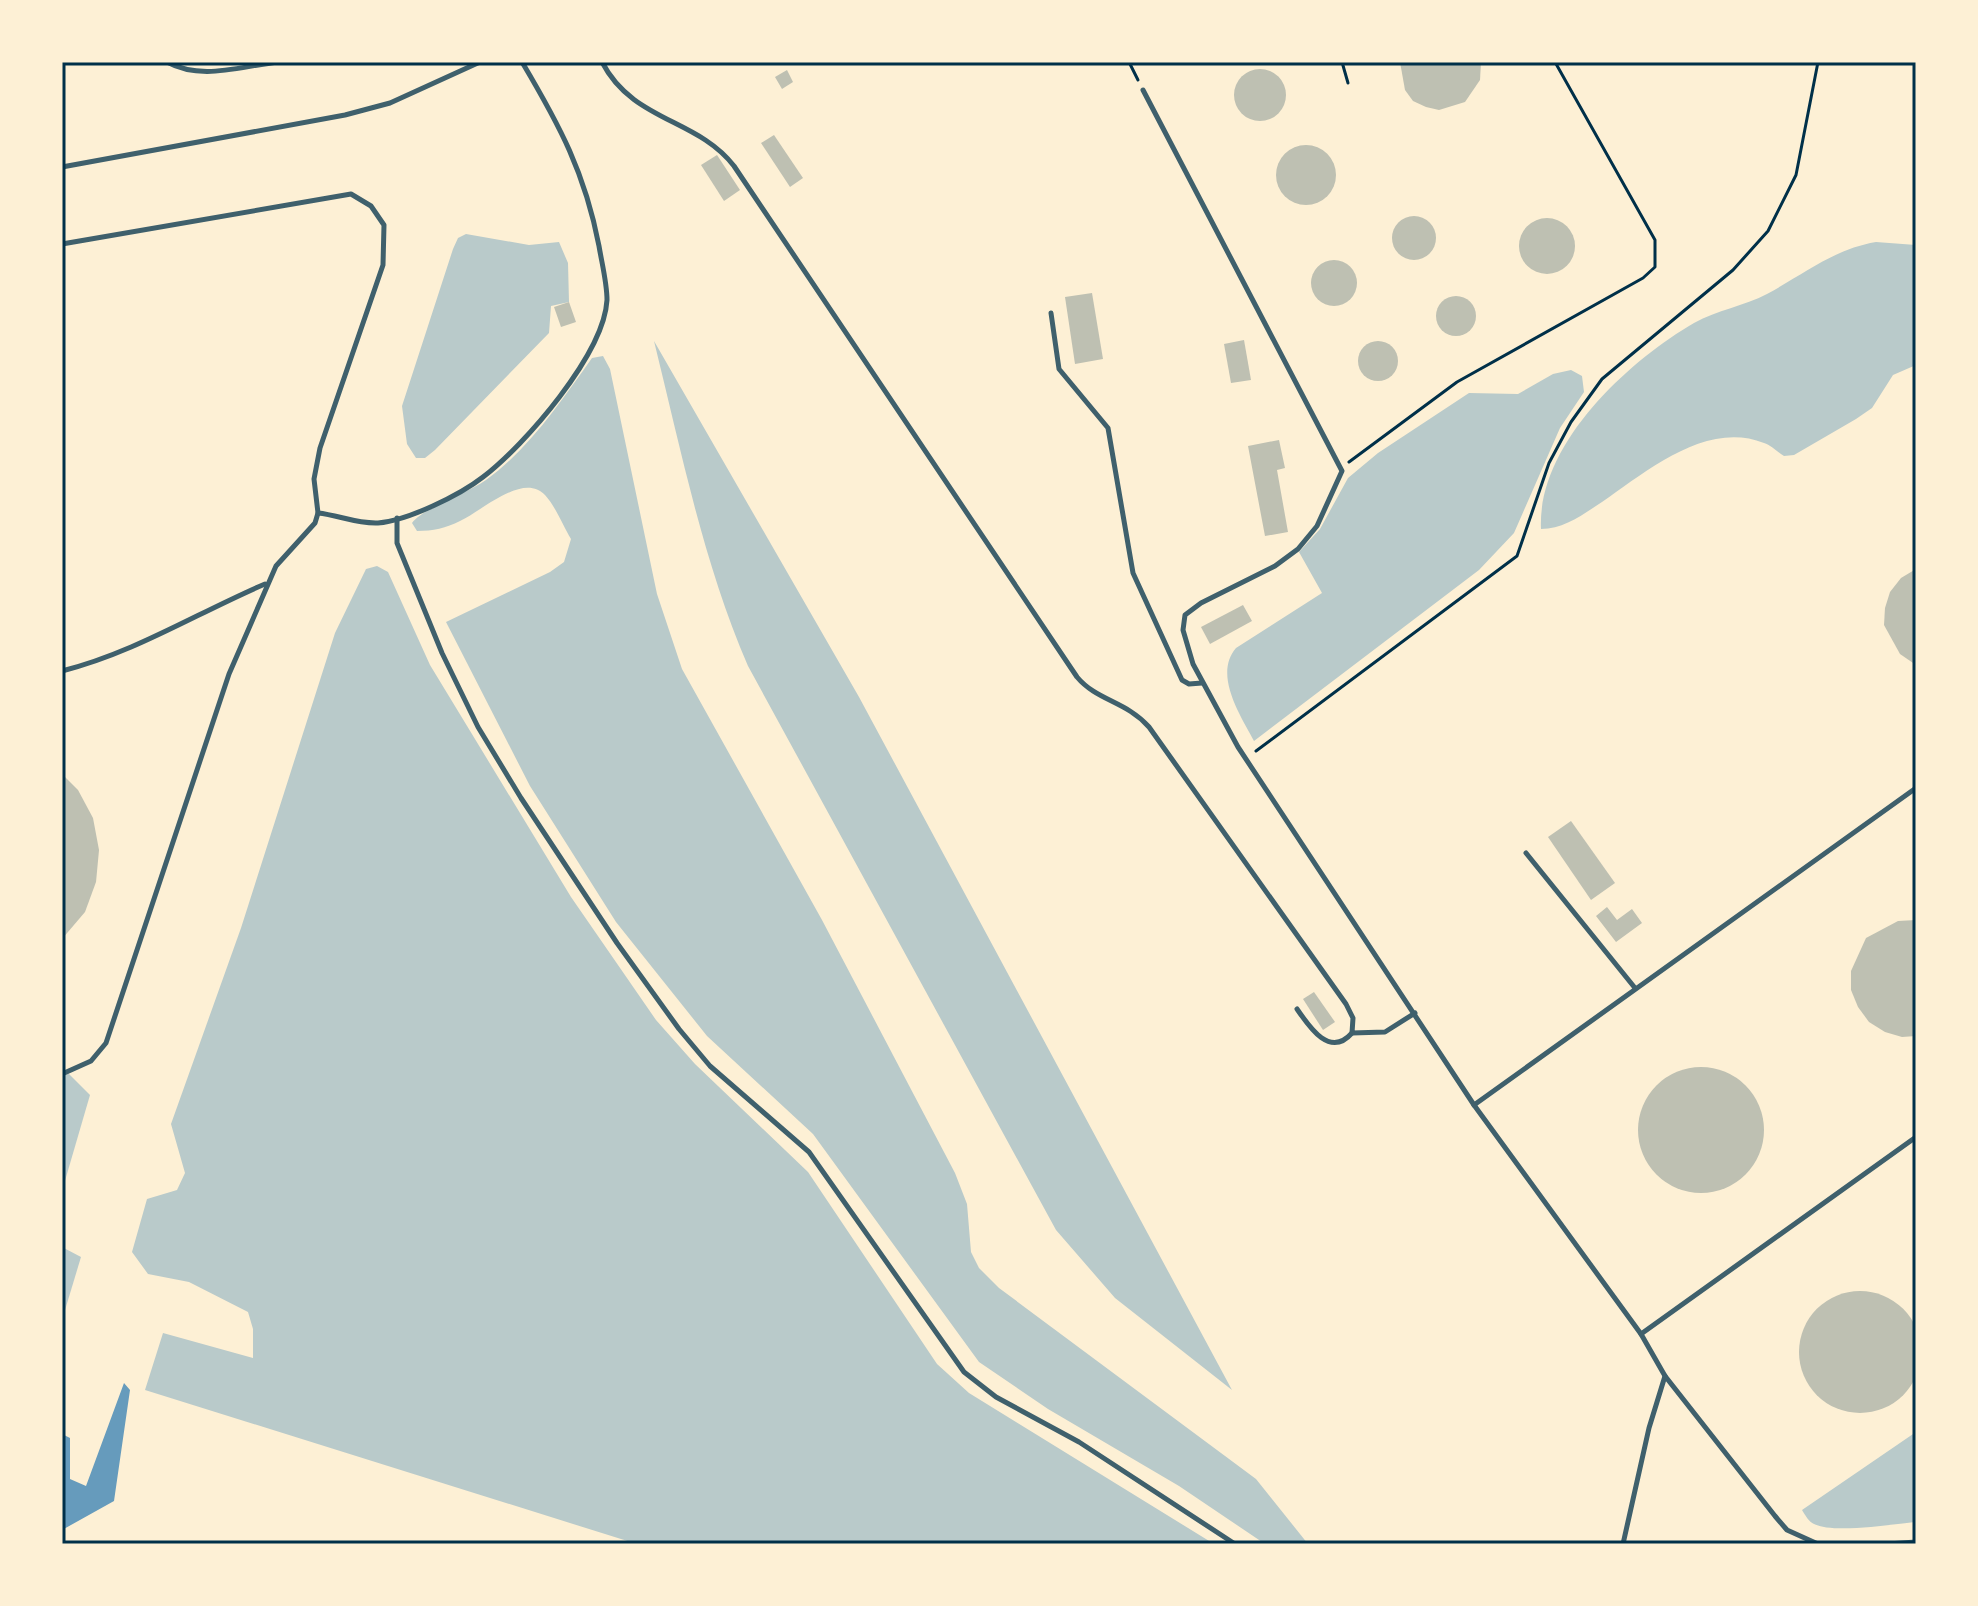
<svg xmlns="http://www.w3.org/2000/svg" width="1978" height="1606" font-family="'Varela Round',sans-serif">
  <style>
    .green { fill: #b9caca }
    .water { fill: #669bbc }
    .building { fill: #bec0b2 }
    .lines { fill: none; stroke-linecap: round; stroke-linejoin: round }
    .path { stroke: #003049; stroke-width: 3 }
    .service { stroke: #3f606c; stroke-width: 5 }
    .neatline { fill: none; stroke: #003049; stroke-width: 3 }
  </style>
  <rect width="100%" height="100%" fill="#fdf0d5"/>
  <g class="green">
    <path d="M466 234 529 245 559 242 568 263 569 302 551 306 549 333 435 450 425 458H416L407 444 402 406 453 249 458 238Z"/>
    <path d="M1876 242 1916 245V365L1893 375 1872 408 1856 419 1794 455 1784 456C1777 452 1771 445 1764 443 1706 420 1646 472 1602 502 1582 515 1564 529 1541 529 1537 445 1627 362 1694 323 1717 310 1744 306 1767 294 1804 274 1834 249 1876 242Z"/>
    <path d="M654 341 859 697 1232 1390 1115 1298 1056 1230 748 666C703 562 681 450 654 341Z"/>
    <path d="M603 356 610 369 657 594 682 669 822 920 955 1173 967 1204 971 1252 979 1268 999 1288 1256 1479 1308 1544H1265L1179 1486 1048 1409 979 1362 813 1134 707 1036 616 922 530 786 446 622 550 572 564 562 571 539C563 526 556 507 545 495 523 472 482 511 460 521 446 528 433 531 417 531L412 523C423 508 468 493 486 480 529 449 562 400 592 358Z"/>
    <path d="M1571 370 1582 376 1584 392 1560 428 1514 533 1479 570 1254 741C1241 716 1213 675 1236 648L1322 593 1299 552 1320 529 1348 478 1378 453 1469 393 1518 394 1553 374Z"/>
    <path d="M377 566 388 572 430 665 571 897 656 1020 695 1064 808 1172 937 1364 969 1393 1214 1544H637L145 1390 163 1333 253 1358V1329L248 1312 189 1282 148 1274 132 1252 147 1199 177 1190 185 1173 171 1124 241 928 335 633 366 569Z"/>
    <path d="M69 1074 90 1095 62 1191V1075Z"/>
    <path d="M62 1247 81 1257 62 1320Z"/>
    <path d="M1916 1432V1522C1893 1524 1834 1534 1814 1524 1809 1522 1805 1515 1802 1510Z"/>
  </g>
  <path class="water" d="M124 1383 130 1390 114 1501 62 1530V1434L70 1438V1479L86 1486Z"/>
  <g class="building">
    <path d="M1400 62H1481L1480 80 1465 102 1439 110 1426 107 1413 101 1405 90Z"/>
    <circle cx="1260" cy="95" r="26"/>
    <path d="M787 70 793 82 782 89 775 77Z"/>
    <path d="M774 135 803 178 790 187 761 143Z"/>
    <circle cx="1306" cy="175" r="30"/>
    <path d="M717 155 740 190 724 201 701 165Z"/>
    <circle cx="1414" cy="238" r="22"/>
    <circle cx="1547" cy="246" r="28"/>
    <circle cx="1334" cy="283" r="23"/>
    <path d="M1092 293 1103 359 1075 364 1065 297Z"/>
    <circle cx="1456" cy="316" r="20"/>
    <path d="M569 302 576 322 561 327 554 307Z"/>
    <path d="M1244 340 1251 380 1231 383 1224 344Z"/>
    <circle cx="1378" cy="361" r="20"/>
    <path d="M1279 440 1285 468 1277 470 1288 532 1265 536 1248 446Z"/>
    <path d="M1916 569V665L1900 654 1884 625 1885 608 1890 592 1901 578Z"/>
    <path d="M1243 605 1252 621 1210 644 1201 627Z"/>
    <path d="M62 774 78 790 93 818 99 850 96 882 85 912 62 939Z"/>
    <path d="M1571 821 1615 883 1591 900 1548 837Z"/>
    <path d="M1607 907 1617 920 1632 909 1642 923 1616 942 1596 916Z"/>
    <path d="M1916 920V1036L1902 1037 1885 1032 1869 1022 1858 1007 1851 990V971L1866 938 1898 921Z"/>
    <path d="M1314 992 1335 1022 1323 1030 1303 999Z"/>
    <circle cx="1701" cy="1130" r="63"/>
    <circle cx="1860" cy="1352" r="61"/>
  </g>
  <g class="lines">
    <g class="path">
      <path d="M1129 62 1138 80"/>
      <path d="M1342 62 1348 83"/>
      <path d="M1349 462 1457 382 1643 278 1655 267V240L1555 62"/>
      <path d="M1256 751 1517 556 1549 463 1571 422 1602 379 1733 270 1768 231 1796 175 1818 62"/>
    </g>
    <g class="service">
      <path d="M167 62C202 81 240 66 279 62"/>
      <path d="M602 62C633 122 697 118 734 166L1077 677C1097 701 1126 701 1149 727L1346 1004 1353 1018 1352 1033 1385 1032 1415 1013"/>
      <path d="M1143 90 1342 471 1317 526 1298 549 1275 566 1201 603 1185 615 1183 630 1193 664 1238 747 1474 1105 1641 1334 1665 1376 1775 1516 1787 1530 1818 1544"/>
      <path d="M62 167 345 115 390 103 480 62"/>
      <path d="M62 244 351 194 371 206 384 225 383 265 320 448 314 479 318 513 315 523 276 566 229 674 106 1043 91 1061 62 1074"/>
      <path d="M1051 313 1059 369 1108 428 1133 573 1182 680 1189 684 1202 683"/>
      <path d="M318 513C338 515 357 524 378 523 407 521 460 495 483 477 525 445 604 354 607 300 607 283 602 264 599 246 585 173 560 126 522 62"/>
      <path d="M397 518V543L442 653 478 727 521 798 617 943 679 1029 710 1066 809 1152 964 1372 996 1397 1079 1442 1235 1544"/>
      <path d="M62 671C134 653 197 613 265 584"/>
      <path d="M1526 853 1635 988"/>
      <path d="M1297 1009C1310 1028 1330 1058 1352 1033"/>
      <path d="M1474 1105 1916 788"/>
      <path d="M1641 1334 1916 1137"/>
      <path d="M1623 1544 1649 1428 1665 1376"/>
      <path d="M1888 1544 1916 1542"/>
    </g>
  </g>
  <rect width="1978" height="1606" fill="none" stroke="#fdf0d5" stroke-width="128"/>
  <rect x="64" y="64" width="1850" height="1478" class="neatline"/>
</svg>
